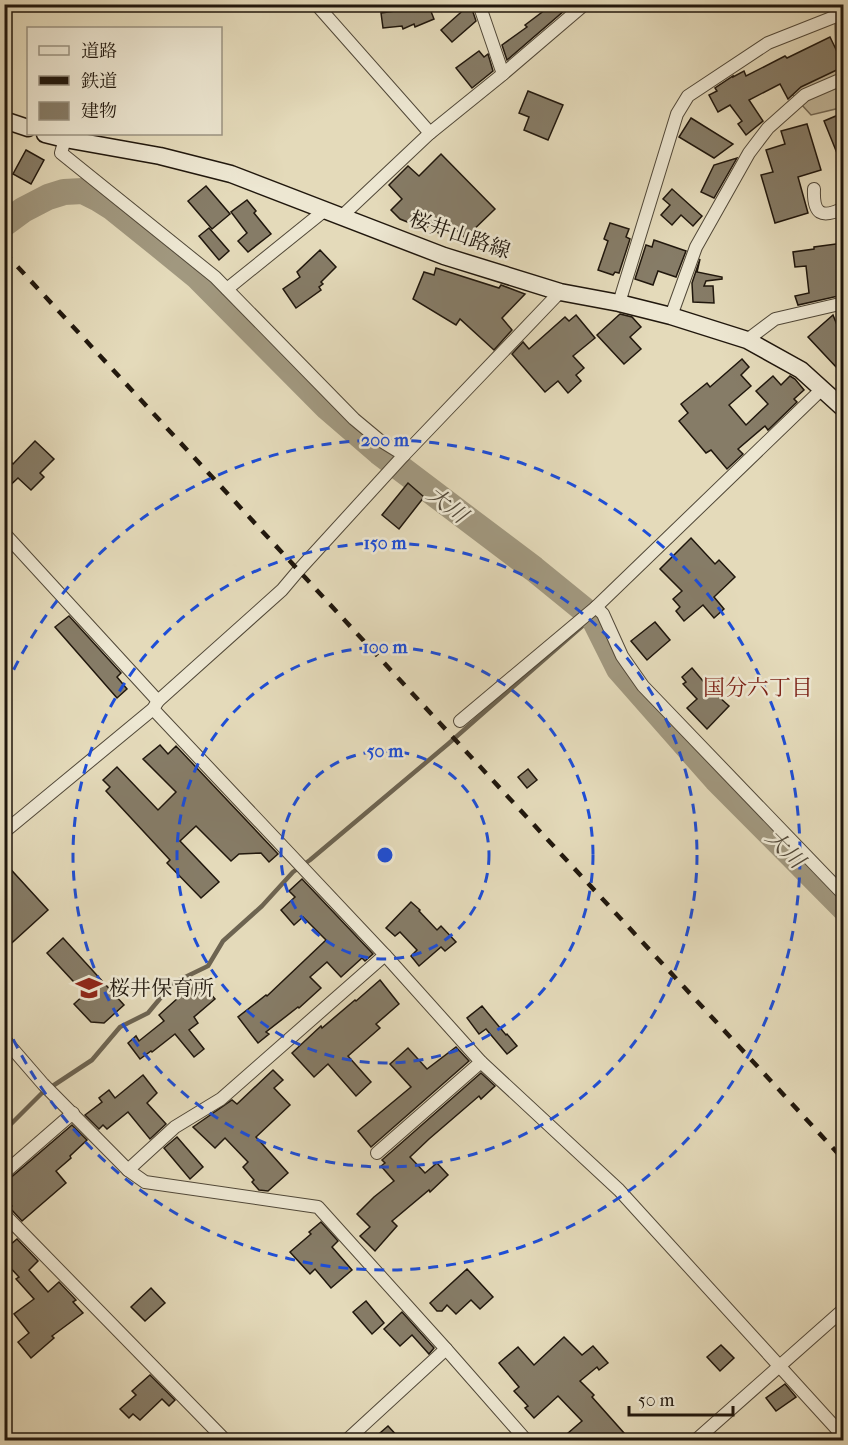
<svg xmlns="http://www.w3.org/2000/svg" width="848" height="1445" font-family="'IM FELL French Canon','Noto Serif JP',serif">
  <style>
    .green { fill: #c3b99d; stroke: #726855; stroke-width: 1.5 }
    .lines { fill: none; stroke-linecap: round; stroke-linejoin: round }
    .stream { stroke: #6d6451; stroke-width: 4.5 }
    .river { stroke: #a1987f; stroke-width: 26 }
    .building { fill: #867c67; stroke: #20170d; stroke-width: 1.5 }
    .minor-casing { stroke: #514838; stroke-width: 14 }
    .secondary-casing { stroke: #20170d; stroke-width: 19 }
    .minor { stroke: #ede7d2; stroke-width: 12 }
    .secondary { stroke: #ede7d2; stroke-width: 16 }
    .rail { stroke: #20170d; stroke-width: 4.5; stroke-dasharray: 10 10; stroke-linecap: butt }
    .ring { fill: none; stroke: #1d4ed8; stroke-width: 3; stroke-dasharray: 10 8 }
    .labels { text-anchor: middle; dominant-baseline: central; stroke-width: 5; stroke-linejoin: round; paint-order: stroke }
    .street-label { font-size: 21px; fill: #20170d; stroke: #ede7d2 }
    .poi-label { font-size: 21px; fill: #20170d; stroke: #ede7d2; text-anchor: start }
    .water-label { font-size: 22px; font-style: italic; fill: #544b3b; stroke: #ede7d2 }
    .neighbourhood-label { font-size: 22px; fill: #7a1f14; stroke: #ede7d2 }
    .centre { fill: #1d4ed8; stroke: #ede7d2; stroke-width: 3 }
    .ring-label { font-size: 18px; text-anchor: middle; font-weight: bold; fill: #1d4ed8; stroke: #ede7d2; stroke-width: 5; stroke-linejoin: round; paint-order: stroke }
  </style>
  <rect width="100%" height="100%" fill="#e4daba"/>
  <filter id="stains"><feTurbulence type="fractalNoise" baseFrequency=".00333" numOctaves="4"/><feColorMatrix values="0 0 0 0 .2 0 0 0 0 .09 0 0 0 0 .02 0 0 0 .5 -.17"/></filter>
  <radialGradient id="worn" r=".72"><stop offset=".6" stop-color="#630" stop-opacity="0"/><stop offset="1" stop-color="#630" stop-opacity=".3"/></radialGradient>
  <path class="green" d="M843 18V115L840 108 811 115 790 92 836 66 835 21Z"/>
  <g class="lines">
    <path class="stream" d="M4 1131 42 1093 92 1060 120 1027 148 1013 173 983 208 966 223 941 262 906 293 872 310 860 448 744 588 621"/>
    <path class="river" d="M4 224 23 210 48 197 64 192 83 191 97 198 113 208 159 245 198 277 328 408 379 452 534 569 593 617 619 669 716 779 844 908"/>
  </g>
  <g class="building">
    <path d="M404 4H428L434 19 415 27 414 24 403 29 402 26 383 28 381 13 396 11 395 8Z"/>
    <path d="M553 4H572L507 60 502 45 527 27 525 25Z"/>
    <path d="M468 6 473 12 476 21 452 42 441 30Z"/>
    <path d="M830 37 843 64V67L801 87 788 99 780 84 749 100 763 121 746 135 738 124 742 121 730 105 718 112 709 95 717 91 715 88 733 76V77L744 71 746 76 785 56 787 58Z"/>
    <path d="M479 51 484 57 488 54 493 71 472 88 456 68Z"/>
    <path d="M528 91 563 105 548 140 524 130 529 117 519 113Z"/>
    <path d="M843 113V168L824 121Z"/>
    <path d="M691 118 733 144 714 158 679 137Z"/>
    <path d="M807 124 821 170 798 177 808 213 775 223 761 175 773 172 766 150 785 144 781 131Z"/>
    <path d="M26 150 44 160 31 184 13 174Z"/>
    <path d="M441 154 495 209 465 238 451 225 440 235 430 224 425 229 400 219 391 210 402 199 389 185 408 166 419 176Z"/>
    <path d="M737 158 714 198 701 192 714 165Z"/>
    <path d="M206 186 230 214 212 229 188 201Z"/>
    <path d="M672 189 702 216 693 226 681 215 672 225 661 215 670 205 663 199Z"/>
    <path d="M247 200 256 211 254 213 271 234 248 252 238 241 247 233 231 212Z"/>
    <path d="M610 223 629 229 626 237 630 239 619 273 615 272 613 275 598 270 608 241 604 239Z"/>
    <path d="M209 228 229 251 219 260 199 236Z"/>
    <path d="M654 240 686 251 676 277 658 271 653 285 635 279 646 245 652 247Z"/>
    <path d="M843 243V295L798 305 795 296 809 293 806 266 795 267 793 252 814 249V247Z"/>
    <path d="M320 250 336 267 321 282 323 284 319 287 321 290 296 308 283 289 300 277 297 272Z"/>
    <path d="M700 259 697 272 722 277V279L706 281 704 286H713L714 303 693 302 692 283Z"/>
    <path d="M436 268 499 288 501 285 525 294 502 318 512 330 494 350 460 319 456 325 413 299 424 272 434 275Z"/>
    <path d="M620 314 632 317 641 327 630 337 641 349 624 364 597 335Z"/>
    <path d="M576 315 595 338 573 356 584 368 576 375 581 381 568 393 558 381 545 392 512 354 523 342 529 349 565 317 569 321Z"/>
    <path d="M833 315 843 340V363L837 368 808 337Z"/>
    <path d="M742 359 749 367 741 375 751 386 729 405 746 425 768 404 756 391 773 376 781 385 790 376 795 379 804 390 794 399 797 402 768 430 765 426 738 449 743 454 727 469 711 450 706 453 679 421 688 413 681 404 707 383 710 387Z"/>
    <path d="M35 441 54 459 40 473 44 477 31 490 18 478 4 491V467L10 461 13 464Z"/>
    <path d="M408 483 424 497 399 529 382 515Z"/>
    <path d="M691 538 715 564 719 560 735 577 714 597 724 609 714 618 703 605 684 621 676 611 680 607 673 599 682 591 660 569Z"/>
    <path d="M69 616 121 673 117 677 127 689 117 698 55 627Z"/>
    <path d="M655 622 670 640 647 660 631 641Z"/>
    <path d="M692 668 708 687 729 706 707 729 687 708 697 699 683 684 686 682 682 677Z"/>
    <path d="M160 745 168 754 176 746 278 854 269 862 261 853 239 854 231 861 196 826 180 841 219 882 201 898 167 863 170 860 106 791 110 787 103 780 117 767 158 810 176 792 143 759Z"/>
    <path d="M528 769 537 780 527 788 518 777Z"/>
    <path d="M4 862 48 910 4 950Z"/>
    <path d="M302 879 373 954 365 961 362 958 341 977 327 962 310 977 321 988 299 1008 298 1007 266 1032 269 1034 258 1043 238 1017 266 995 267 996 326 940 303 917 294 925 281 910 295 897 289 891Z"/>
    <path d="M411 902 420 910 419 911 437 930 441 926 456 942 445 951 441 947 419 966 411 956 417 950 400 932 395 936 386 928Z"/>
    <path d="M63 938 124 1005 104 1023 91 1022 74 1004 85 994 47 953Z"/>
    <path d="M198 980 215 999 194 1017 198 1023 189 1030 204 1049 194 1057 175 1034 152 1052 151 1051 140 1059 128 1043 136 1036 139 1041 164 1021 159 1015Z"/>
    <path d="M380 980 399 1004 376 1024 380 1028 348 1056 371 1082 356 1096 328 1064 314 1077 292 1053 321 1026 322 1028 355 1000 356 1001Z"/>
    <path d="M482 1006 506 1035 507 1034 517 1046 507 1054 486 1029 479 1034 467 1018Z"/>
    <path d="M456 1047 469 1061 371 1147 358 1131 411 1087 390 1064 408 1048 427 1069Z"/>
    <path d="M273 1070 283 1080 274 1088 290 1105 256 1137 288 1173 268 1191 259 1190 252 1182 254 1180 243 1167 248 1162 225 1138 215 1148 193 1127 232 1100 237 1104Z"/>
    <path d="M481 1073 495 1086 481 1099 479 1096 429 1139 410 1157 425 1173 437 1163 448 1175 430 1192 429 1190 392 1221 397 1226 375 1251 360 1236 370 1227 357 1214 374 1197 394 1181 381 1166 385 1163 382 1160Z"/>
    <path d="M143 1075 157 1093 147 1103 166 1124 150 1139 128 1112 107 1129 103 1125 99 1129 85 1115 102 1102 99 1098 109 1090 115 1098Z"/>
    <path d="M72 1125 87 1140 70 1156 71 1158 56 1171 66 1183 22 1221 10 1208 12 1206 4 1198V1181L9 1179Z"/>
    <path d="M177 1137 203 1167 190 1179 164 1148Z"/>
    <path d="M321 1222 338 1241 332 1247 352 1270 331 1288 315 1269 310 1274 290 1252 311 1234 309 1232Z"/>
    <path d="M17 1239 38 1261 29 1270 48 1292 59 1282 76 1300 73 1302 83 1313 52 1336 54 1338 31 1358 18 1342 29 1333 14 1314 34 1299 16 1279 19 1277 4 1261V1250Z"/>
    <path d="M467 1269 493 1297 480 1309 471 1300 456 1314 447 1305 442 1311H437L430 1303Z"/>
    <path d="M151 1288 165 1303 145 1321 131 1307Z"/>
    <path d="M366 1301 384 1323 372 1334 353 1312Z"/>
    <path d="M402 1312 434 1348 429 1354 412 1335 400 1346 384 1329Z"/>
    <path d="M564 1337 582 1355 593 1346 608 1363 599 1370 597 1367 580 1381 594 1395 592 1397 624 1433 615 1440H560L582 1421 558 1396 534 1418 525 1408 528 1406 514 1391 519 1387 499 1363 518 1347 534 1365Z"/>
    <path d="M721 1345 734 1358 720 1371 707 1357Z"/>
    <path d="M150 1375 175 1400 169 1406 162 1399 140 1420 133 1414 129 1418 120 1409 136 1395 132 1391Z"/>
    <path d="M785 1384 796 1397 776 1411 766 1398Z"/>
    <path d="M388 1426 401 1440H372Z"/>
  </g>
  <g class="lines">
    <g class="minor-casing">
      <g id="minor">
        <path d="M316 4 430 133"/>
        <path d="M479 4 503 74"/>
        <path d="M65 139 61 153 215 277 354 419 378 439 404 455"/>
        <path d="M814 189C813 214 821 219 844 208"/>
        <path d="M342 216 430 133 503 74 585 4"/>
        <path d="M227 289 325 210"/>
        <path d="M619 303 677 114 688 96 768 43 844 13"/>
        <path d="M671 316 696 247 749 153 768 128 805 95 842 79 844 77"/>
        <path d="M747 340 775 319 844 303"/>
        <path d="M4 533 158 701"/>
        <path d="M596 607 603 614 622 656 643 686 844 895"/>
        <path d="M153 709 385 955 481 1062 619 1190 844 1437"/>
        <path d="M460 721 596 607 822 389"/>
        <path d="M4 832 153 709 158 701 282 590 298 571 404 455 560 292"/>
        <path d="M4 1039 43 1084 128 1170 145 1182 318 1207 446 1349 526 1440"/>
        <path d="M377 1153 481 1062"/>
        <path d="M128 1170 175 1127 221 1099 385 955"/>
        <path d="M4 1173 73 1113"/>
        <path d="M4 1214 225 1440"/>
        <path d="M347 1440 446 1349"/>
        <path d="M696 1440 844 1309"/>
      </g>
    </g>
    <g class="secondary-casing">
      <g id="secondary">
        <path d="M4 120 28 128"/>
        <path d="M45 134 65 139 160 156 231 174 444 256 560 292 619 303 671 316 747 340 801 370 844 409"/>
      </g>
    </g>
    <use href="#minor" class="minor"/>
    <use href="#secondary" class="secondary"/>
    <path class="rail" d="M4 252 844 1160"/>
  </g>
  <g class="ring">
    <circle cx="385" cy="855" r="104"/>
    <circle cx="385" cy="855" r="208"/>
    <circle cx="385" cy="855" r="312"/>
    <path d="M6 686A415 415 0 1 1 6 1024"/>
  </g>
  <defs>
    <g id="school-bare" transform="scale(2.07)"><path d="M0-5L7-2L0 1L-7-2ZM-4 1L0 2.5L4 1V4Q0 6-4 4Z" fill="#8f2418" stroke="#ede7d2" stroke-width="2.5" paint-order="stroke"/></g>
  </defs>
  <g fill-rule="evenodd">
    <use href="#school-bare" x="89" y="988"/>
  </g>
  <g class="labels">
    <g class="street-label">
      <text transform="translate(460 235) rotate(19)">桜井山路線</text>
    </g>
    <g class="poi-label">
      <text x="109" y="988">桜井保育所</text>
    </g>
    <g class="water-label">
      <text transform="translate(447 505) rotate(38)">大川</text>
      <text transform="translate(785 849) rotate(45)">大川</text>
    </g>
    <g class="neighbourhood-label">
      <text x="758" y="688">国分六丁目</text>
    </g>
  </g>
  <circle cx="385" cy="855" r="9" class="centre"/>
  <g class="ring-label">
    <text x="385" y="446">200 m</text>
    <text x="385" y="549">150 m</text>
    <text x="385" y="653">100 m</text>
    <text x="385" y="757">50 m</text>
  </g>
  <rect width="848" height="1445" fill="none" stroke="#e4daba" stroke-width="24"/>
  <rect x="6" y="6" width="836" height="1433" fill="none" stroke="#20170d" stroke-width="3"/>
  <rect x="12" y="12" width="824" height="1421" fill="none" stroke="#20170d" stroke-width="1.5"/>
  <rect x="27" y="27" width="195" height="108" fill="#ede7d2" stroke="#9b9483" stroke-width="1.5"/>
  <rect x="39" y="46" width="30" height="9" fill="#ede7d2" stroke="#9b9483" stroke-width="1.5"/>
  <text x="81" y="57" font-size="18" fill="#20170d">道路</text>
  <rect x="39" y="76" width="30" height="9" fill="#20170d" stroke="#9b9483" stroke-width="1.5"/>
  <text x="81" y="87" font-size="18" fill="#20170d">鉄道</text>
  <rect x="39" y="102" width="30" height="18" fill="#867c67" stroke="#9b9483" stroke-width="1.5"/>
  <text x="81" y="117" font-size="18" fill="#20170d">建物</text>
  <path d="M629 1406v9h104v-9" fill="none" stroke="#20170d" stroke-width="3"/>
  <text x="638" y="1406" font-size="18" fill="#20170d" stroke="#ede7d2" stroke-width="4.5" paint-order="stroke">50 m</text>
  <rect width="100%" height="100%" filter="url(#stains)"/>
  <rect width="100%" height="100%" fill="url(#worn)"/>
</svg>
